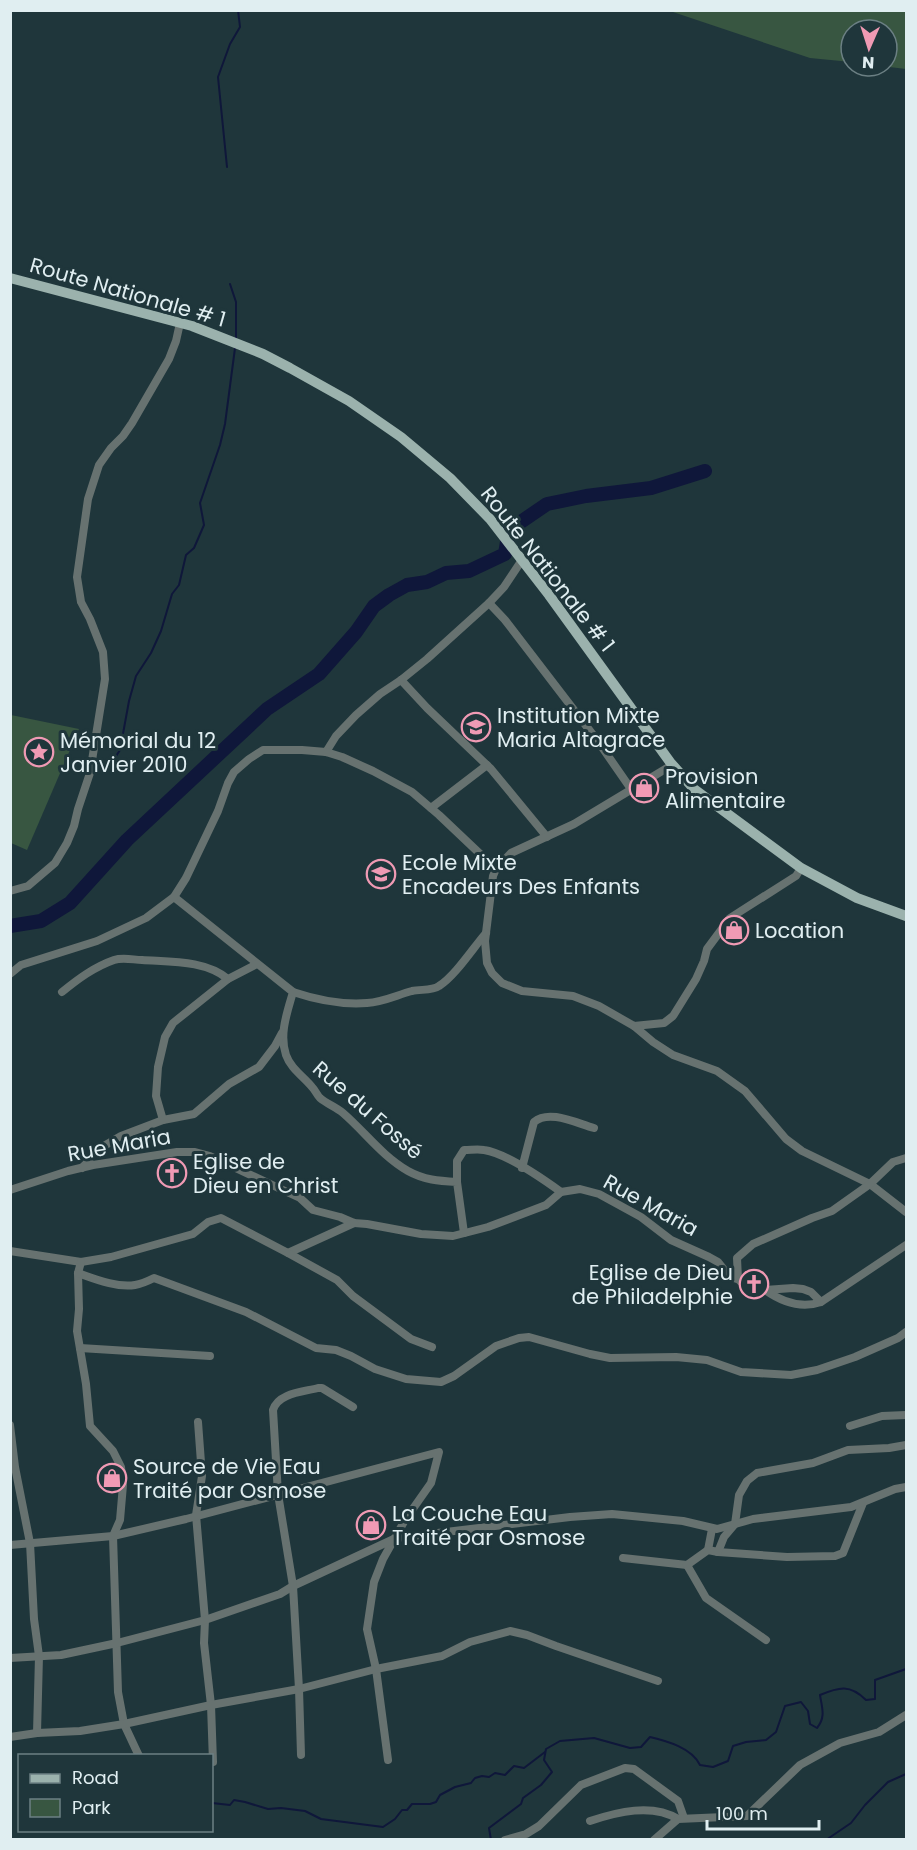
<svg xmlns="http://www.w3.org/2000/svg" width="917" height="1850" font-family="Poppins,sans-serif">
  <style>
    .green { fill: #385641 }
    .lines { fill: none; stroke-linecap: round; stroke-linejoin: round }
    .stream { stroke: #0f173a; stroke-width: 2 }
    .river { stroke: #0f173a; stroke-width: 14 }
    .minor { stroke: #677270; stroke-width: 8 }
    .major { stroke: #9bb2ad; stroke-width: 10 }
    .labels { text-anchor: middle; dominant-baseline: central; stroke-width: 6; stroke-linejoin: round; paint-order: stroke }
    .street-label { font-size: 21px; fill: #e0eef1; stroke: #1f363b }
    .poi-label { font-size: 21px; fill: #e0eef1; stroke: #1f363b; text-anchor: start }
  </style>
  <rect width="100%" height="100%" fill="#1f363b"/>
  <g class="green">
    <path d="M670 11H906V69L881 66H887V30H851V62L810 58Z"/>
    <path d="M11 715 79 729 27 850 11 843Z"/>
  </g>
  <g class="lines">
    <g class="stream">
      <path d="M227 167 218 77 230 44 240 27 238 10"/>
      <path d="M230 284 236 302V339"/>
      <path d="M105 773 120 750 129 701 136 676 151 653 161 631 172 594 179 585 186 555 194 548 204 525 200 503 220 445 225 424 235 348"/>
      <path d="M212 1803 230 1805 234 1800 245 1802 268 1809 281 1808 305 1811 321 1819 383 1827 395 1819 402 1810H407L412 1804H430L436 1802 440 1795 455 1787 471 1783 475 1778 482 1776 489 1777 495 1773 505 1775 514 1766 524 1768 545 1752"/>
      <path d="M491 1840 489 1828 521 1804 523 1798 541 1785 552 1772 544 1760 546 1749 560 1741 594 1738 630 1748 641 1747 650 1737C667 1741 692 1748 700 1765L713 1767 728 1761 733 1746 746 1742 766 1740 776 1732 785 1706 801 1702 808 1711 810 1724 817 1728C826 1717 822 1708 820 1695 839 1687 850 1684 866 1700L875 1699V1680L906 1669"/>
      <path d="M826 1840 851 1823 865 1805 888 1782 906 1774"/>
    </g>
    <path class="river" d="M10 926 41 921 70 903 127 840 267 709 319 674 356 632 374 606 389 595 407 585 427 582 446 573 469 571 505 554 509 530 547 504 586 496 651 488 705 471"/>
    <g class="minor">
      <path d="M489 603 505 620 597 740 631 789"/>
      <path d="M401 680 427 708 491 769 547 837"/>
      <path d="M326 752 336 736 356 715 380 694 401 680 427 659 489 603 504 587 522 560"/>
      <path d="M672 765 574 824 511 853 496 869 493 876 485 941 487 963 492 973 502 983 522 991 573 996 599 1006 634 1026 664 1023 673 1016 696 979 704 961 707 949 730 918 796 876 801 868"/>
      <path d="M431 808 487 765"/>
      <path d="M10 891 28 886 55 863 67 843 74 826 78 809 90 773 105 679 103 652 90 619 81 602 77 577 88 499 99 465 111 448 123 436 132 423 169 359 176 341 180 323"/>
      <path d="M174 897 293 992C287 1013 279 1034 286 1055 291 1069 303 1076 312 1087 315 1090 317 1095 320 1098 327 1104 336 1107 343 1113 365 1132 382 1156 408 1171 424 1180 439 1181 457 1182L464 1233"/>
      <path d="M10 974 21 965 97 941 146 918 174 897 186 878 218 811 228 783 234 772 249 759 263 750H302L326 752 342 757 373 771 412 792 439 815 496 869"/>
      <path d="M62 992C78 979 94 967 114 960 123 957 134 960 142 960 171 962 205 960 228 979L257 964"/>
      <path d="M293 992C317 1000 342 1005 367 1003 383 1002 397 995 412 991 421 989 432 991 439 986 455 976 473 948 486 933"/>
      <path d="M634 1026 653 1042 673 1055 717 1071 745 1091 786 1139 802 1151 870 1184 906 1212"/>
      <path d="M163 1120 156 1096 158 1067 165 1037 173 1023 228 979"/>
      <path d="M82 1168 97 1150 121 1136 163 1120 194 1114 229 1084 259 1067 275 1046 282 1033"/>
      <path d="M522 1168 534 1122C549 1109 576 1123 594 1128"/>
      <path d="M457 1182V1161L464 1150C471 1150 478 1149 484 1150 505 1153 543 1179 561 1192"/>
      <path d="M10 1190 68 1171 93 1165 177 1152H195L210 1156 300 1198 313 1210 340 1217 354 1223 367 1224 421 1234 453 1236 488 1227 546 1205 561 1192 580 1189 599 1194 641 1217 671 1240 709 1257 718 1262 730 1277 738 1279 742 1283 765 1290 793 1288 803 1289 811 1292 821 1302"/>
      <path d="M10 1251 81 1262 111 1257 193 1234 208 1222 221 1218 288 1253 354 1223"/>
      <path d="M288 1253 337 1280 353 1296 411 1339 432 1347"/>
      <path d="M81 1262 78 1273 79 1309 77 1331 86 1384 90 1426 113 1451 121 1467 123 1485 120 1520 113 1536 118 1692 124 1724 139 1756"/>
      <path d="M78 1273C95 1279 117 1288 135 1285 142 1284 148 1281 154 1278L246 1312 316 1348 336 1350 351 1356 375 1369 406 1379 441 1382 454 1376 496 1346 519 1338 529 1337 590 1354 610 1358 676 1357 707 1360 741 1372 791 1375 817 1370 855 1357 898 1338 906 1332"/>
      <path d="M738 1279 737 1258 753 1244 812 1218 832 1211 870 1184 893 1162 906 1158"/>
      <path d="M765 1290C782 1302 801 1309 821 1302L906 1245"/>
      <path d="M80 1348 210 1356"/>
      <path d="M198 1422 202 1476 196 1515 205 1620 204 1643 211 1705 213 1762"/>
      <path d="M10 1425 15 1467 30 1543 34 1619 39 1656 37 1733"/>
      <path d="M850 1426 882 1416 906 1415"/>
      <path d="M10 1545 113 1536 186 1519 439 1452 431 1483 405 1520 383 1559 374 1582 367 1629 376 1669 388 1760"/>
      <path d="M708 1550 712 1529"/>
      <path d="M718 1552 787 1557 835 1556 843 1553 863 1503"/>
      <path d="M623 1558 687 1565"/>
      <path d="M766 1640 706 1598 687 1565 708 1550 718 1552 724 1537 735 1524 739 1495 747 1481 757 1473 813 1463 848 1450 889 1448 906 1445"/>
      <path d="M10 1658 61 1655 117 1643 205 1620 280 1594 293 1586 396 1538 570 1517 612 1514 683 1521 717 1529 753 1519 851 1507 895 1489 906 1487"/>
      <path d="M10 1737 37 1733 80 1731 124 1724 211 1705 299 1689 376 1669 442 1656 470 1642 510 1631 527 1635 556 1646 658 1681"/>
      <path d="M301 1755 299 1689 293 1586 278 1494 273 1410C278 1393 303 1392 318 1388H322L353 1407"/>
      <path d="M590 1821C617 1812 652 1803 678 1819"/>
      <path d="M505 1840 526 1834 539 1826 581 1785 625 1768 634 1769 678 1801 684 1818"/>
      <path d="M654 1840 678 1819 747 1816 800 1765 840 1743 879 1732 906 1715"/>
    </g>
    <path class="major" d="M10 278 192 326 263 354 290 368 349 401 401 437 450 478 490 519 549 595 670 762 694 789 801 868 857 898 906 916"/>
  </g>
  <defs>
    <g id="school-ring" transform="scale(1.5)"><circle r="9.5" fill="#1f363b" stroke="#f09ab4" stroke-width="1.5"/><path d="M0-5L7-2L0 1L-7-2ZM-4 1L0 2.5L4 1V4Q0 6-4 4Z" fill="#f09ab4"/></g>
    <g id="sight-ring" transform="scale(1.5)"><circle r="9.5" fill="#1f363b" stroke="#f09ab4" stroke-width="1.5"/><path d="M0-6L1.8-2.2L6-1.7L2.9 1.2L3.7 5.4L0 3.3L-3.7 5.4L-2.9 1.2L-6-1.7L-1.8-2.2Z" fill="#f09ab4"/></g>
    <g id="shop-ring" transform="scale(1.5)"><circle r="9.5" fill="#1f363b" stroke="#f09ab4" stroke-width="1.5"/><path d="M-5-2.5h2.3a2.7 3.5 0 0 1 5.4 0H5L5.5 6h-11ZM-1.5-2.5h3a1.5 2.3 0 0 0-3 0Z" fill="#f09ab4"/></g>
    <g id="church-ring" transform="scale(1.5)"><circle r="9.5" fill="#1f363b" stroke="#f09ab4" stroke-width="1.5"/><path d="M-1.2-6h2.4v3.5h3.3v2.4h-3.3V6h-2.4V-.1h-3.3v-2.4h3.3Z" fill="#f09ab4"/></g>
  </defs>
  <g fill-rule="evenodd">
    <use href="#school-ring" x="476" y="727"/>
    <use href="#sight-ring" x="39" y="752"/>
    <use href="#shop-ring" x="644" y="788"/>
    <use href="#school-ring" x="381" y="874"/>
    <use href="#shop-ring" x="734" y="930"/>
    <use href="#church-ring" x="172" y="1173"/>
    <use href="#church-ring" x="754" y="1284"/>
    <use href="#shop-ring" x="112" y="1478"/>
    <use href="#shop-ring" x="371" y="1525"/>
  </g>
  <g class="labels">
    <g class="street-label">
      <text transform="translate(128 292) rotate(16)">Route Nationale # 1</text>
      <text transform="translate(548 569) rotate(52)">Route Nationale # 1</text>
      <text transform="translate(368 1110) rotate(41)">Rue du Fossé</text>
      <text transform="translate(119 1145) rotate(-10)">Rue Maria</text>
      <text transform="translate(651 1205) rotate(29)">Rue Maria</text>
    </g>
    <g class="poi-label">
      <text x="497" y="715">Institution Mixte<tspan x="497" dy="24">Maria Altagrace</tspan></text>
      <text x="60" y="740">Mémorial du 12<tspan x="60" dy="24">Janvier 2010</tspan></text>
      <text x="665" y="776">Provision<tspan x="665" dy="24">Alimentaire</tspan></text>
      <text x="402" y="862">Ecole Mixte<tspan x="402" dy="24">Encadeurs Des Enfants</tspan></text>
      <text x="755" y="930">Location</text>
      <text x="193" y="1161">Eglise de<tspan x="193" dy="24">Dieu en Christ</tspan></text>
      <text x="733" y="1272" text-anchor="end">Eglise de Dieu<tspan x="733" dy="24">de Philadelphie</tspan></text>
      <text x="133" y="1466">Source de Vie Eau<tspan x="133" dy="24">Traité par Osmose</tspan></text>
      <text x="392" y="1513">La Couche Eau<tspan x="392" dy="24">Traité par Osmose</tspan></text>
    </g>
  </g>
  <rect width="917" height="1850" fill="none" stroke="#e0eef1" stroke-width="24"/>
  <rect x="18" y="1754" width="195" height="78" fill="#1f363b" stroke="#6c8084" stroke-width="1.5"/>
  <rect x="30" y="1774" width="30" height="9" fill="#9bb2ad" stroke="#6c8084" stroke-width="1.5"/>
  <text x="72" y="1784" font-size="18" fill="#e0eef1">Road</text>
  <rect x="30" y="1799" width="30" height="18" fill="#385641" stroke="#6c8084" stroke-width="1.5"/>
  <text x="72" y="1814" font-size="18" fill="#e0eef1">Park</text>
  <g transform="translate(869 48) rotate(183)"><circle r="28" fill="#1f363b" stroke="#6c8084" stroke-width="1.5"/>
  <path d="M0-4.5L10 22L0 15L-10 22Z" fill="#f09ab4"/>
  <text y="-9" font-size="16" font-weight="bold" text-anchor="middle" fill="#e0eef1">N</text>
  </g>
  <path d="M707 1820v9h112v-9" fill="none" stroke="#e0eef1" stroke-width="3"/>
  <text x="716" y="1820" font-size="18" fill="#e0eef1" stroke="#1f363b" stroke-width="4.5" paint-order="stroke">100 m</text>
</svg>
